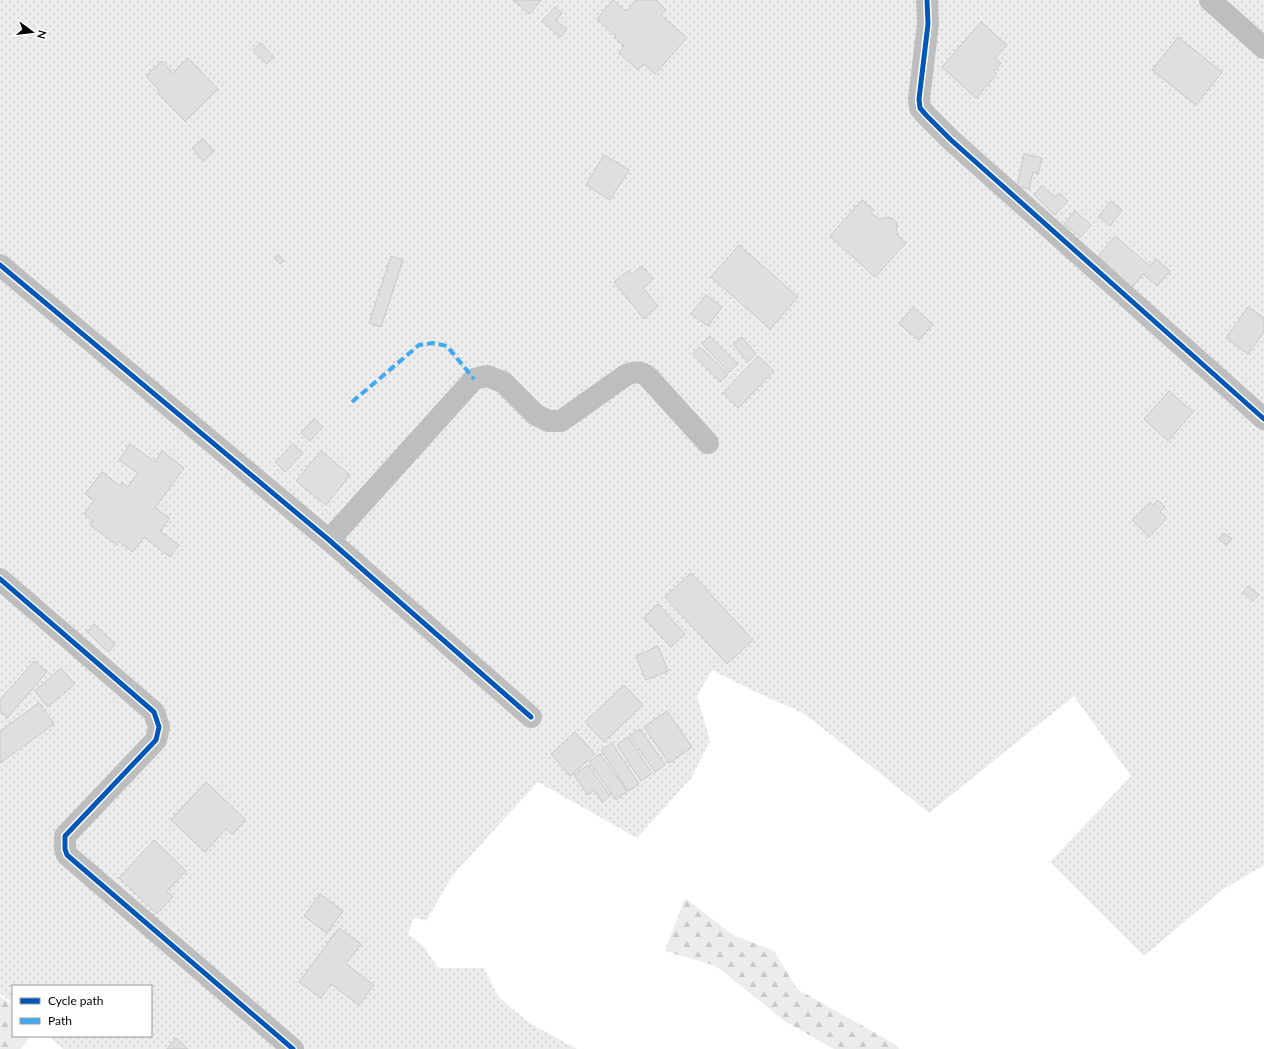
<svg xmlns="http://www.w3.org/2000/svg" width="1264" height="1049" font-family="Lato,sans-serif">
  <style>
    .forest { fill: url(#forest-firs) }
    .garden { fill: url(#garden-dots) }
    .building { fill: #dfdfdf; stroke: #c7c7c7 }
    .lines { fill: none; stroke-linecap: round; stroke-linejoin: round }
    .minor { stroke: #bebebe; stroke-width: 22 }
    .quiet { stroke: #3fa9f5; stroke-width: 4; stroke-dasharray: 8 4; stroke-linecap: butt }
    .cycleway-casing { stroke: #fff; stroke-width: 8 }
    .cycleway { stroke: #0057b8; stroke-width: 5 }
  </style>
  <defs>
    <pattern id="forest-firs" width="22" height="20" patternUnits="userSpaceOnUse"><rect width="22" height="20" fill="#ececec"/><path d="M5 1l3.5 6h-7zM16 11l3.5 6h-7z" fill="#c9c9c9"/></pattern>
    <pattern id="garden-dots" width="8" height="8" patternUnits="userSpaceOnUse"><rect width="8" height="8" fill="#ececec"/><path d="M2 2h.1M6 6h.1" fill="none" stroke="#c9c9c9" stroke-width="1.8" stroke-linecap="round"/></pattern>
  </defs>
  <rect width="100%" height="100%" fill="#fff"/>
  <g class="forest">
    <path d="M685 898 733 935 774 951 797 989 898 1046 899 1049H834L786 1022 716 966 665 951Z"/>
    <path d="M0 997 13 1005V1036H30L21 1049H0Z"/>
  </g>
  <path class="garden" d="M0 0H1264V865L1222 890 1144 956 1050 862 1131 776 1074 696 929 813 880 773 803 713 756 692 712 670 697 696 710 741 692 777 637 838 538 782 452 876 426 921 414 917 408 934 424 947 438 968H484L498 996 529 1023 577 1049H63L48 1036H151V986H13V1004L0 993Z"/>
  <g class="building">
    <path d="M513 0H541L530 14Z"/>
    <path d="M613 0 626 11 636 0H656L666 10 661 15 687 38 655 74 644 64 638 70 619 53 624 46 615 38 616 36 597 19Z"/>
    <path d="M555 7 562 13 556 20 567 29 560 37 542 21Z"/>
    <path d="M981 22 1007 45 995 58 1001 63 994 71 997 74 976 98 942 67Z"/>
    <path d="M1178 37 1222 72 1196 105 1152 70Z"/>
    <path d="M261 43 274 57 266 64 253 50Z"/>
    <path d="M188 58 218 89 185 121 157 92 159 90 146 76 162 61 173 73Z"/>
    <path d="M203 139 214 151 203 161 192 148Z"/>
    <path d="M1024 154 1042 158 1038 174 1033 172 1029 189 1017 186Z"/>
    <path d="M604 155 629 170 610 200 586 185Z"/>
    <path d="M1042 185 1055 197 1059 193 1068 201 1055 215 1034 195Z"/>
    <path d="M862 200 874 210 871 213 881 220 886 217 893 219 897 223 896 234 906 243 875 277 830 236Z"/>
    <path d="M1111 201 1122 210 1110 226 1099 216Z"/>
    <path d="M1075 211 1091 225 1081 237 1064 224Z"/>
    <path d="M1115 236 1150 266 1156 259 1170 271 1157 286 1143 274 1131 288 1098 256Z"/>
    <path d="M739 245 798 297 770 329 711 277Z"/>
    <path d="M278 254 284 261 280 264 274 258Z"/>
    <path d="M391 256 403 260 381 327 369 323Z"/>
    <path d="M642 266 653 279 643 288 658 306 644 319 614 282 628 271 632 274Z"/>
    <path d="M706 295 722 307 708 326 691 314Z"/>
    <path d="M913 307 933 324 919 340 899 324Z"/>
    <path d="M1248 307 1264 318V332L1248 354 1226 338Z"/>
    <path d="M710 336 738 364 729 372 702 344Z"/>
    <path d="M742 337 756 354 748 362 733 344Z"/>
    <path d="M700 347 728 374 720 382 693 354Z"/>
    <path d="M758 356 774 371 738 408 723 393Z"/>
    <path d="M1169 391 1193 412 1168 441 1144 419Z"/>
    <path d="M314 419 323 427 310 441 301 433Z"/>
    <path d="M130 444 155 462 162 451 184 468 155 508 170 518 160 531 179 545 170 557 144 537 133 552 119 541 117 545 90 525 93 521 84 514 94 500 85 494 102 472 120 486 122 483 128 487 138 473 119 460Z"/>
    <path d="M293 444 303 453 285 472 275 462Z"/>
    <path d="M321 451 350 475 326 505 296 481Z"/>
    <path d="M1158 500 1165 507 1160 512 1167 518 1149 537 1132 520 1150 502 1153 505Z"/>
    <path d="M1224 533 1232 539 1226 545 1219 539Z"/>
    <path d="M691 573 753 640 727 664 665 597Z"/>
    <path d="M1248 586 1259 595 1253 601 1243 592Z"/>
    <path d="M658 604 685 634 671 647 644 618Z"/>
    <path d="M94 624 115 644 108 652 87 632Z"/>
    <path d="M658 646 668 671 646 680 636 656Z"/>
    <path d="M34 661 47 672 7 718 0 711V700Z"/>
    <path d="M61 668 75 684 48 707 35 691Z"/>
    <path d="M624 685 643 705 604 742 585 722Z"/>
    <path d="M39 703 54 724 0 763V731Z"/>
    <path d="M667 711 692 747 669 763 644 727Z"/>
    <path d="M640 729 665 765 655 772 630 736Z"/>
    <path d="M575 732 595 754 570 776 551 754Z"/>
    <path d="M628 737 652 773 641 781 617 745Z"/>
    <path d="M612 743 639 784 628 791 601 750Z"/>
    <path d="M600 754 627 791 616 800 589 762Z"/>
    <path d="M588 765 610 796 602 802 594 790 588 795 574 775Z"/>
    <path d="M206 782 246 820 232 834 226 829 205 852 171 820Z"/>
    <path d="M154 840 186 871 167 891 173 897 157 914 119 878Z"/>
    <path d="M320 894 343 911 327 933 304 916Z"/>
    <path d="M339 928 361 944 346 964 374 985 359 1005 331 984 321 998 299 982Z"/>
    <path d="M176 1038 188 1049H167Z"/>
  </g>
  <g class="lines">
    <g class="minor">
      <path d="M927 0 928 24 919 99 920 108 926 115 951 140 1264 419"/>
      <path d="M1210 0 1264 48"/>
      <path d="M0 265 329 540 531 717"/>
      <path d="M329 540 474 379 487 376 503 382 536 415 549 421H561L626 375C635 371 641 371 648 377L708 443"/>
      <path d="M0 579 154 712 159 727 156 740 65 836V849L67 855 293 1049"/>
    </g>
    <path class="quiet" d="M352 402 419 345 433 343 447 346 474 379"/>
    <g class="cycleway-casing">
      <g id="cycleway">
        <path d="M927 0 928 24 919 99 920 108 926 115 951 140 1264 419"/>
        <path d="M0 265 329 540 531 717"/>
        <path d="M0 579 154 712 159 727 156 740 65 836V849L67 855 293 1049"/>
      </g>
    </g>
    <use href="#cycleway" class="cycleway"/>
  </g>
  <rect x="12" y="985" width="140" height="52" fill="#ffffff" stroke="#999999"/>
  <rect x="20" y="998" width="20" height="6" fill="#0057b8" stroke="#999999"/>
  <text x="48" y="1005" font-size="12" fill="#000000">Cycle path</text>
  <rect x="20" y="1018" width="20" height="6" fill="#3fa9f5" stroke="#999999"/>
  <text x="48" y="1025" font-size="12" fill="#000000">Path</text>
  <g transform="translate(32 32) rotate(105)" stroke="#ffffff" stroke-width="3" paint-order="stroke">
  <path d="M0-3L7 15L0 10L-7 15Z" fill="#000000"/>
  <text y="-6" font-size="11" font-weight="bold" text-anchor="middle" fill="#000000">N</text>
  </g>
</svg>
